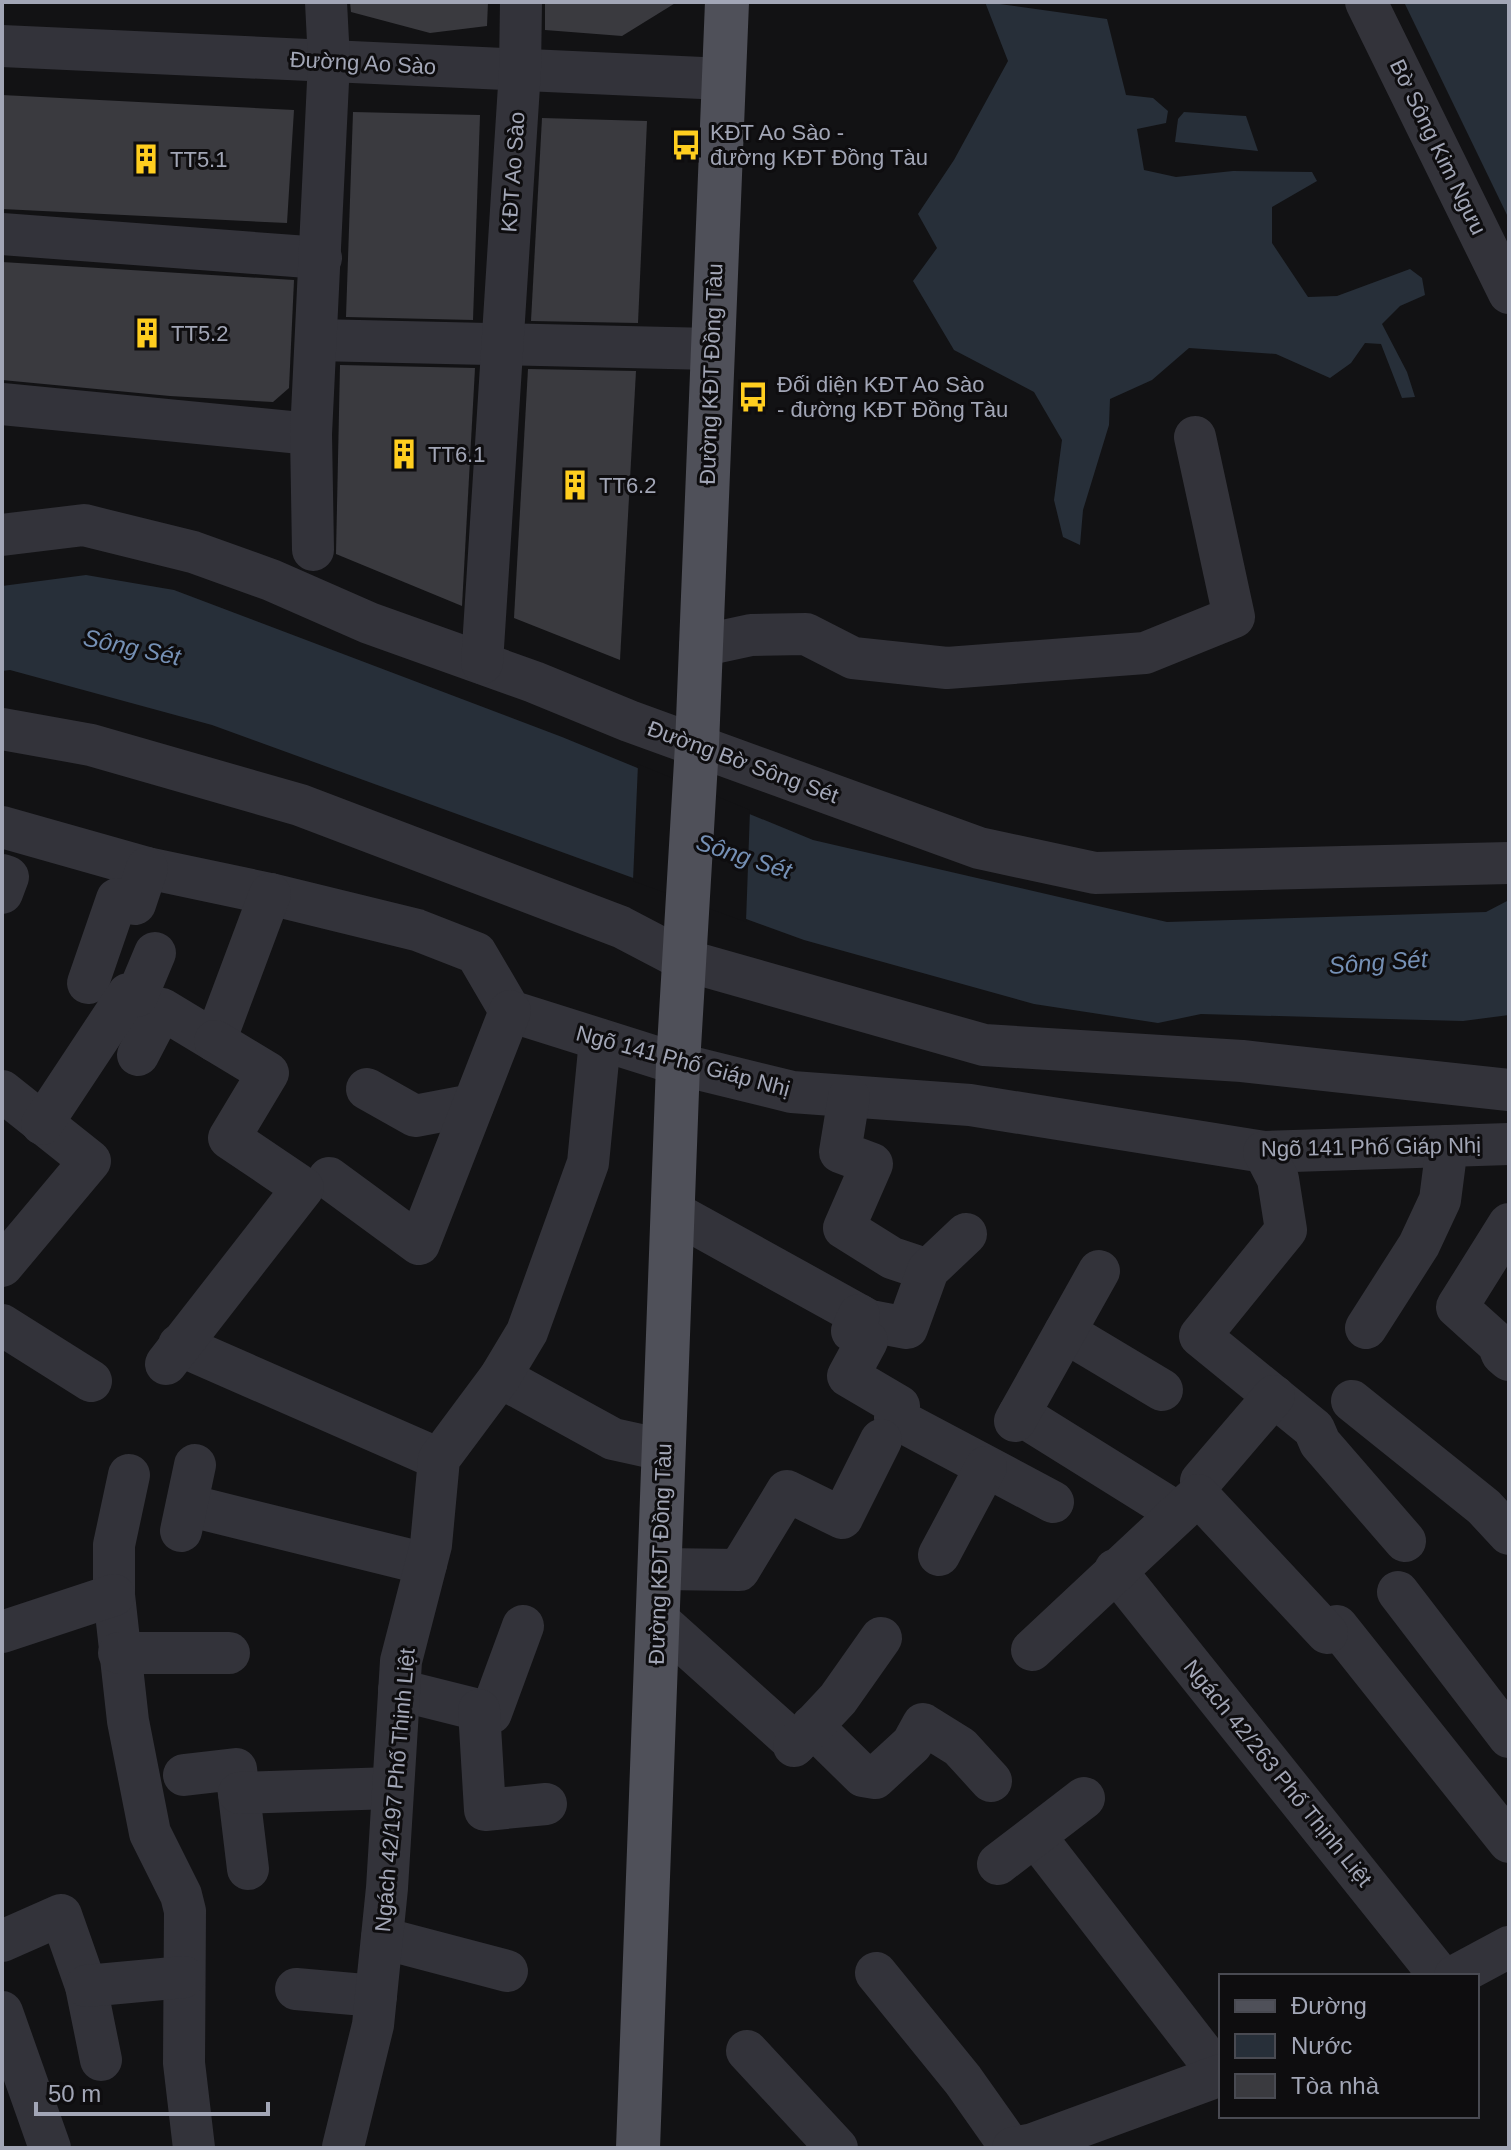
<svg xmlns="http://www.w3.org/2000/svg" width="1511" height="2150" font-family="Arial,sans-serif">
  <style>
    .water { fill: #272f39 }
    .pier { fill: #121214 }
    .building { fill: #3a3a3f }
    .lines { fill: none; stroke-linecap: round; stroke-linejoin: round }
    .minor { stroke: #33333a; stroke-width: 42 }
    .major { stroke: #4f5059; stroke-width: 44 }
    .labels { text-anchor: middle; dominant-baseline: central; stroke-width: 6; stroke-linejoin: round; paint-order: stroke }
    .street-label { font-size: 22px; fill: #a2a6b6; stroke: #0e0d0f }
    .poi-label { font-size: 22px; fill: #a2a6b6; stroke: #0e0d0f; text-anchor: start }
    .water-label { font-size: 24px; font-style: italic; fill: #7590b5; stroke: #0e0d0f }
  </style>
  <rect width="100%" height="100%" fill="#121214"/>
  <g class="water">
    <path d="M985 2 1107 19 1126 95 1153 98 1168 111 1166 123 1137 129 1144 170 1176 177 1233 171 1312 172 1317 181 1272 207V243L1308 297 1337 296 1410 269 1422 278 1425 295 1400 306 1382 324 1407 372 1415 397 1402 398 1381 344 1365 343 1351 363 1330 378 1276 354 1189 348 1152 380 1110 399 1109 425 1083 510 1080 545 1063 537 1054 500 1062 440 1034 392 954 350 913 281 937 248 918 214 954 160 1008 61Z"/>
    <path d="M1404 2H1509V219Z"/>
    <path d="M1184 112 1246 116 1258 151 1175 142 1178 119Z"/>
    <path d="M86 575 174 590 562 737 813 840 1167 922 1486 912 1509 900V1015L1463 1021 1201 1014 1158 1023 1034 1004 804 940 212 725 10 670 2 671V586Z"/>
  </g>
  <path class="pier" d="M638 764 750 810 746 922 633 881Z"/>
  <g class="building">
    <path d="M350 2H488L487 26 430 33 351 12Z"/>
    <path d="M545 2H677L622 36 545 30Z"/>
    <path d="M2 95 294 110 287 223 2 209Z"/>
    <path d="M353 112 480 115 473 320 346 317Z"/>
    <path d="M542 118 647 121 638 323 531 321Z"/>
    <path d="M2 262 294 280 289 388 273 402 170 396 2 380Z"/>
    <path d="M340 365 475 368 462 606 336 554Z"/>
    <path d="M528 369 636 371 620 660 514 618Z"/>
  </g>
  <g class="lines">
    <g class="minor">
      <path d="M1366 2 1509 293"/>
      <path d="M2 46 724 79"/>
      <path d="M2 234 321 258"/>
      <path d="M316 340 712 349"/>
      <path d="M2 404 311 434"/>
      <path d="M2 535 84 525 193 552 271 580 369 623 534 682 629 721 979 848 1095 873 1509 863"/>
      <path d="M313 550 311 434 329 61 326 2"/>
      <path d="M700 646 751 635 806 634 853 658 947 668 1145 653 1234 617 1195 437"/>
      <path d="M482 663 520 70 521 2"/>
      <path d="M2 729 91 745 300 805 621 927 684 960 984 1045 1242 1061 1509 1090"/>
      <path d="M2 827 147 868 270 894 417 930 476 953 510 1011 678 1064 792 1092 970 1105 1264 1152 1509 1144"/>
      <path d="M2 875 8 877 2 893"/>
      <path d="M88 983 117 899 135 904 147 868"/>
      <path d="M138 1055 162 1009 215 1041 270 894"/>
      <path d="M367 1089 415 1116 473 1105"/>
      <path d="M2 1091 90 1161 2 1266"/>
      <path d="M849 1097 840 1152 872 1164 844 1228 892 1258 928 1270"/>
      <path d="M42 1124 128 994 137 996 155 953"/>
      <path d="M1264 1152 1278 1179 1286 1230 1200 1336 1314 1429 1320 1443 1405 1541"/>
      <path d="M329 1178 419 1244 510 1011"/>
      <path d="M673 1212 870 1321 907 1328 928 1270 966 1234"/>
      <path d="M1509 1224 1457 1307 1498 1344 1502 1354 1509 1360"/>
      <path d="M859 1315 852 1331 867 1341 848 1376 899 1406 895 1418 1053 1502"/>
      <path d="M2 1325 91 1381"/>
      <path d="M1366 1328 1419 1245 1440 1200 1447 1146"/>
      <path d="M1065 1332 1162 1390"/>
      <path d="M179 1345 439 1459"/>
      <path d="M166 1364 303 1188 229 1138 268 1073 215 1041"/>
      <path d="M500 1377 613 1439 663 1450"/>
      <path d="M1352 1401 1484 1507 1509 1534"/>
      <path d="M1019 1414 1178 1513"/>
      <path d="M1015 1421 1099 1271"/>
      <path d="M129 1475 114 1545V1595L128 1721 150 1833 181 1895 185 1911 184 2063 194 2148"/>
      <path d="M1201 1481 1274 1396"/>
      <path d="M187 1505 426 1564"/>
      <path d="M181 1531 195 1465"/>
      <path d="M939 1555 986 1467"/>
      <path d="M661 1569 739 1570 787 1491 842 1518 881 1440"/>
      <path d="M1115 1570 1440 1976"/>
      <path d="M1398 1592 1509 1737"/>
      <path d="M659 1621 796 1744"/>
      <path d="M1337 1626 1509 1842"/>
      <path d="M2 1632 114 1595"/>
      <path d="M1032 1650 1198 1495 1327 1633"/>
      <path d="M119 1653H229"/>
      <path d="M399 1690 491 1713 523 1626"/>
      <path d="M479 1710 485 1810 546 1804"/>
      <path d="M812 1726 863 1776 875 1778 912 1744 923 1724 960 1747 991 1781"/>
      <path d="M794 1746 838 1699 881 1638"/>
      <path d="M184 1775 236 1769 248 1869"/>
      <path d="M239 1793 392 1788"/>
      <path d="M1035 1836 1220 2075"/>
      <path d="M998 1864 1084 1798"/>
      <path d="M382 1938 507 1971"/>
      <path d="M2 1941 61 1915 86 1986 101 2060"/>
      <path d="M876 1973 963 2080 1011 2148"/>
      <path d="M1455 1976 1509 1947"/>
      <path d="M86 1986 184 1977"/>
      <path d="M296 1989 376 1996"/>
      <path d="M2 2012 50 2148"/>
      <path d="M747 2051 837 2148"/>
      <path d="M343 2147 373 2025 387 1888 401 1661 431 1545 439 1459 500 1377 527 1332 588 1163 600 1040"/>
      <path d="M1013 2148 1033 2144 1221 2075"/>
    </g>
    <path class="major" d="M638 2148 678 1064 697 745 727 2"/>
  </g>
  <defs>
    <g id="bus-bare" transform="scale(2.4)"><path d="M-5-6H5V4H4V6H2V4H-2V6H-4V4H-5ZM-3.5-4V0h7V-4ZM-3.5 1.2v1.5H-2V1.2ZM2 1.2v1.5H3.5V1.2Z" fill="#ffce1f" stroke="#0e0d0f" stroke-width="2.5" paint-order="stroke"/></g>
    <g id="building-bare" transform="scale(2.4)"><path d="M-4-6H4V6H1V3H-1V6H-4ZM-2.5-4.3h1.7v1.8h-1.7ZM.8-4.3h1.7v1.8H.8ZM-2.5-1h1.7V.8h-1.7ZM.8-1h1.7V.8H.8Z" fill="#ffce1f" stroke="#0e0d0f" stroke-width="2.5" paint-order="stroke"/></g>
  </defs>
  <g fill-rule="evenodd">
    <use href="#bus-bare" x="686" y="145"/>
    <use href="#building-bare" x="146" y="159"/>
    <use href="#building-bare" x="147" y="333"/>
    <use href="#bus-bare" x="753" y="397"/>
    <use href="#building-bare" x="404" y="454"/>
    <use href="#building-bare" x="575" y="485"/>
  </g>
  <g class="labels">
    <g class="street-label">
      <text transform="translate(363 63) rotate(3)">Đường Ao Sào</text>
      <text transform="translate(1438 147) rotate(64)">Bờ Sông Kim Ngưu</text>
      <text transform="translate(513 172) rotate(-86)">KĐT Ao Sào</text>
      <text transform="translate(711 374) rotate(-88)">Đường KĐT Đồng Tàu</text>
      <text transform="translate(743 762) rotate(20)">Đường Bờ Sông Sét</text>
      <text transform="translate(683 1061) rotate(15)">Ngõ 141 Phố Giáp Nhị</text>
      <text transform="translate(1371 1147) rotate(-1)">Ngõ 141 Phố Giáp Nhị</text>
      <text transform="translate(660 1554) rotate(-88)">Đường KĐT Đồng Tàu</text>
      <text transform="translate(1278 1773) rotate(51)">Ngách 42/263 Phố Thịnh Liệt</text>
      <text transform="translate(395 1790) rotate(-85)">Ngách 42/197 Phố Thịnh Liệt</text>
    </g>
    <g class="poi-label">
      <text x="710" y="132">KĐT Ao Sào -<tspan x="710" dy="25">đường KĐT Đồng Tàu</tspan></text>
      <text x="170" y="159">TT5.1</text>
      <text x="171" y="333">TT5.2</text>
      <text x="777" y="384">Đối diện KĐT Ao Sào<tspan x="777" dy="25">- đường KĐT Đồng Tàu</tspan></text>
      <text x="428" y="454">TT6.1</text>
      <text x="599" y="485">TT6.2</text>
    </g>
    <g class="water-label">
      <text transform="translate(132 647) rotate(12)">Sông Sét</text>
      <text transform="translate(744 856) rotate(18)">Sông Sét</text>
      <text transform="translate(1378 962) rotate(-4)">Sông Sét</text>
    </g>
  </g>
  <rect width="1511" height="2150" fill="none" stroke="#a2a6b6" stroke-width="8"/>
  <rect x="1219" y="1974" width="260" height="144" fill="#0e0d0f" stroke="#494a52" stroke-width="2"/>
  <rect x="1235" y="2000" width="40" height="12" fill="#4f5059" stroke="#494a52" stroke-width="2"/>
  <text x="1291" y="2014" font-size="24" fill="#a2a6b6">Đường</text>
  <rect x="1235" y="2034" width="40" height="24" fill="#272f39" stroke="#494a52" stroke-width="2"/>
  <text x="1291" y="2054" font-size="24" fill="#a2a6b6">Nước</text>
  <rect x="1235" y="2074" width="40" height="24" fill="#3a3a3f" stroke="#494a52" stroke-width="2"/>
  <text x="1291" y="2094" font-size="24" fill="#a2a6b6">Tòa nhà</text>
  <path d="M36 2102v12h232v-12" fill="none" stroke="#a2a6b6" stroke-width="4"/>
  <text x="48" y="2102" font-size="24" fill="#a2a6b6" stroke="#0e0d0f" stroke-width="6" paint-order="stroke">50 m</text>
</svg>
